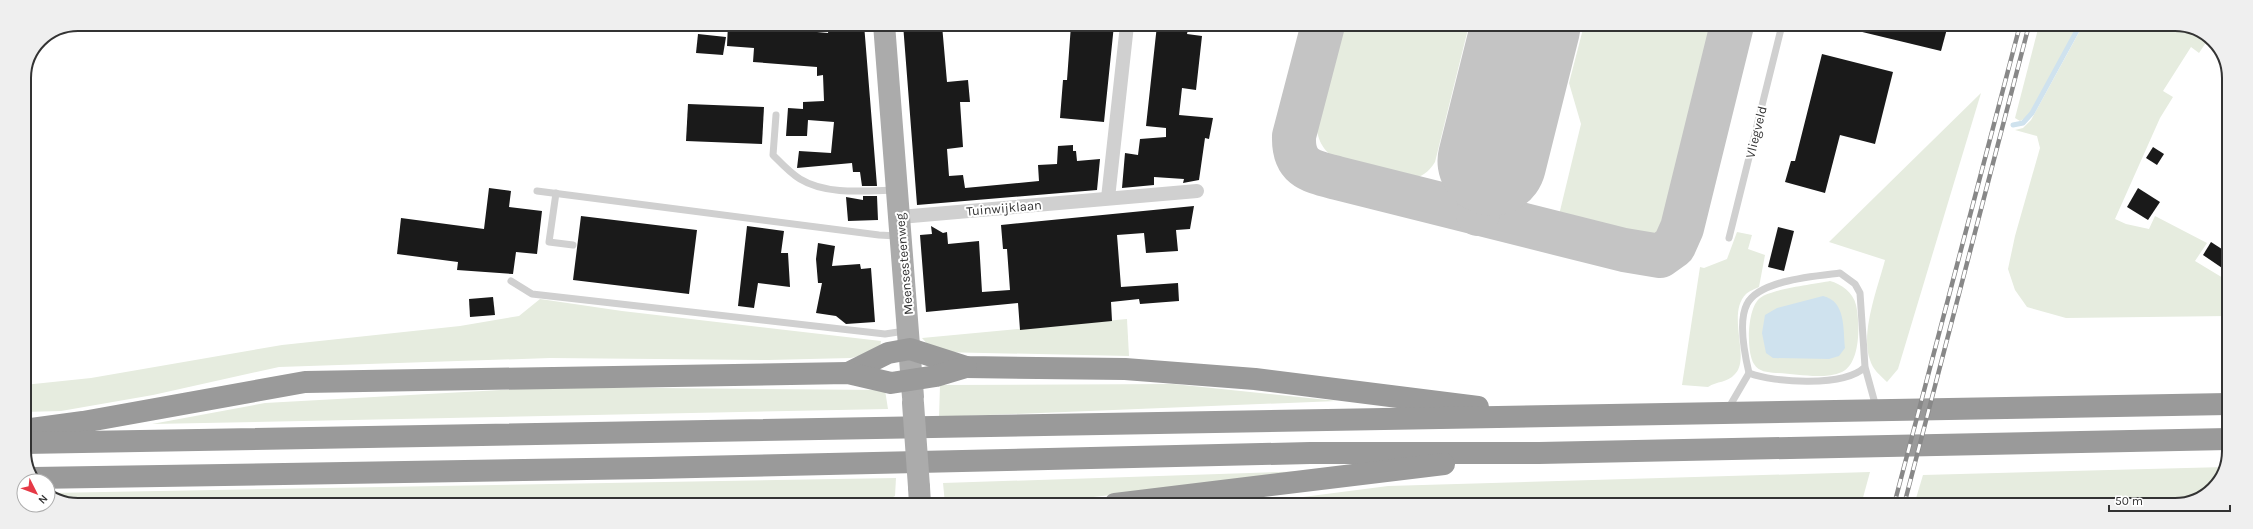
<svg xmlns="http://www.w3.org/2000/svg" width="2253" height="529" font-family="Karla,sans-serif">
  <style>
    .green { fill: #e6ecdf }
    .water { fill: #cfe2ee }
    .lines { fill: none; stroke-linecap: round; stroke-linejoin: round }
    .stream { stroke: #cfe2ee; stroke-width: 5 }
    .taxiway { stroke: #c4c4c4; stroke-width: 44 }
    .runway { stroke: #c4c4c4; stroke-width: 109 }
    .building { fill: #1a1a1a }
    .lane { stroke: #d0d0d0; stroke-width: 7 }
    .street { stroke: #d0d0d0; stroke-width: 14 }
    .primary { stroke: #ababab; stroke-width: 22 }
    .highway { stroke: #9a9a9a; stroke-width: 22 }
    .rail-casing { stroke: #888; stroke-width: 4.5 }
    .rail { stroke: #fff; stroke-width: 3; stroke-dasharray: 9; stroke-linecap: butt }
    .primary-bridge { stroke: #ababab; stroke-width: 22 }
    .labels { text-anchor: middle; dominant-baseline: central; stroke-width: 4; stroke-linejoin: round; paint-order: stroke }
    .street-label { font-size: 13px; fill: #333; stroke: #fff }
    .rim { fill: none; stroke: #333; stroke-width: 2 }
  </style>
  <rect width="100%" height="100%" fill="#fff"/>
  <g class="green">
    <path d="M1337 25H1469L1435 162C1429 172 1422 177 1410 179 1389 174 1365 171 1345 163 1304 147 1317 107 1324 75 1329 58 1333 42 1337 25Z"/>
    <path d="M1584 25H1718L1670 219 1656 236 1645 238 1559 215 1581 124 1569 83Z"/>
    <path d="M2039 25H2078L2028 117 2020 121 2015 118Z"/>
    <path d="M2083 25H2186L2209 38 2199 53 2191 47 2163 91 2173 97 2160 118 2115 219 2126 224 2149 229 2155 216 2207 243 2195 261 2228 281V316L2066 318 2027 307 2015 290 2008 269 2015 236 2040 148 2037 136 2015 130 2023 128 2031 120Z"/>
    <path d="M1981 93 1898 369 1887 382C1880 375 1873 370 1870 360 1860 333 1878 287 1885 260L1829 242Z"/>
    <path d="M1737 232 1752 235 1748 249 1765 255 1759 287C1755 289 1749 291 1746 294 1726 314 1751 358 1735 374 1727 383 1717 381 1708 387L1682 385 1700 267 1704 268 1727 259Z"/>
    <path d="M1830 281C1841 284 1853 292 1856 305 1860 322 1861 363 1842 372 1824 380 1796 374 1776 373 1767 372 1759 372 1754 364 1746 352 1747 308 1760 298 1771 289 1815 284 1830 281Z"/>
    <path d="M540 299 622 311 881 341 880 347 874 352 851 358 768 360 550 358 279 367 153 395 61 411 24 412V385L91 378 282 345 460 326 519 316Z"/>
    <path d="M1127 319 1129 356 939 352 929 346 922 338Z"/>
    <path d="M1173 384 1337 401 939 417 940 385Z"/>
    <path d="M554 387 885 390 888 409 152 424 265 403Z"/>
    <path d="M2225 467 2208 494 2176 505H1914L1923 475Z"/>
    <path d="M1312 471 1275 477 1030 504H945L943 483Z"/>
    <path d="M1870 472 1861 505H1241L1388 486Z"/>
    <path d="M896 478 895 496 880 504H92L49 493Z"/>
  </g>
  <path class="water" d="M1823 296C1846 301 1843 329 1845 348L1839 356 1829 359 1773 358 1766 353 1762 333 1765 315 1777 308Z"/>
  <g class="lines">
    <path class="stream" d="M2013 125 2023 123 2032 113 2080 25"/>
    <g class="taxiway">
      <path d="M1323 25 1294 136C1293 168 1310 171 1337 178L1624 250 1660 256 1674 246 1682 228 1732 25"/>
      <path d="M1478 214 1492 161"/>
    </g>
    <path class="runway" d="M1492 161 1526 25"/>
  </g>
  <g class="building">
    <path d="M728 24 828 33 829 27 864 24 877 186H862L860 172H853L852 163 797 168 799 151 831 153 834 122 808 120 807 136H786L788 108 803 109V102L824 101 823 75 817 76V67L753 62 754 48 727 46Z"/>
    <path d="M903 24 942 25 947 82 968 80 970 102H960L963 147 947 149 949 176 963 175 965 188 1039 181 1038 165 1057 164 1058 146 1073 145V151H1076L1077 161 1100 159 1097 190 917 205Z"/>
    <path d="M1071 25H1114L1104 122 1060 118 1063 80H1067Z"/>
    <path d="M1157 25H1189L1187 34 1202 36 1196 90 1182 88 1179 115 1213 118 1209 139 1205 138 1199 180 1183 183 1184 179 1154 177V185L1122 188 1125 153 1138 155 1140 139 1166 137V128L1146 126Z"/>
    <path d="M1855 25H1948L1941 51 1854 30Z"/>
    <path d="M698 34 726 37 723 55 696 53Z"/>
    <path d="M1822 54 1893 72 1875 144 1840 135 1825 193 1785 182 1791 161H1795Z"/>
    <path d="M688 104 764 107 762 144 686 141Z"/>
    <path d="M2153 147 2164 154 2157 165 2146 158Z"/>
    <path d="M489 188 511 191 509 207 542 211 537 254 516 252 513 274 457 270 458 262 397 254 401 218 484 229Z"/>
    <path d="M2138 188 2160 202 2148 220 2127 207Z"/>
    <path d="M863 196H877L878 220 848 221 846 197 863 200Z"/>
    <path d="M1194 206 1190 229 1176 230 1178 251 1146 253 1144 233 1117 235 1121 287 1178 283 1179 301 1140 304 1139 299 1111 302 1112 321 1020 330 1018 303 926 312 920 235 932 234 931 226 943 233 947 232 948 244 979 241 982 292 1010 290 1007 249H1003L1001 225Z"/>
    <path d="M581 216 697 230 689 294 573 280Z"/>
    <path d="M747 226 784 231 781 253H788L790 287 758 283 754 308 738 306Z"/>
    <path d="M1778 227 1794 231 1784 271 1768 267Z"/>
    <path d="M2211 242 2228 253V272L2203 255Z"/>
    <path d="M818 243 835 246 832 266 860 264 861 269 871 268 875 322 846 324 836 316 816 313 822 283H818L816 259Z"/>
    <path d="M493 297 495 315 470 317 469 299Z"/>
  </g>
  <g class="lines">
    <g class="lane">
      <path d="M776 115 773 155C781 163 790 173 800 179 826 195 864 191 894 190"/>
      <path d="M537 191 879 235 897 236"/>
      <path d="M556 193 549 242 573 245"/>
      <path d="M1729 238 1782 25"/>
      <path d="M511 281 532 294 885 334 905 331"/>
      <path d="M1865 367C1845 387 1774 383 1749 373 1745 356 1738 321 1747 304 1759 280 1816 276 1840 273L1855 284 1860 293 1865 367 1876 407"/>
      <path d="M1728 409 1749 373"/>
    </g>
    <g class="street">
      <path d="M1108 198 1127 25"/>
      <path d="M900 217 1197 191"/>
    </g>
    <g class="primary">
      <path d="M884 24 913 397"/>
      <path d="M919 487 920 504"/>
    </g>
    <g class="highway">
      <path d="M848 373 888 353 910 349 966 367 1125 369 1255 379 1478 407"/>
      <path d="M24 430 83 422 305 382 848 373 891 383 936 376 966 367"/>
      <path d="M24 443 2228 404"/>
      <path d="M33 478 650 468 1310 453H1539L2228 439"/>
      <path d="M1115 504 1444 464"/>
    </g>
    <g class="rail-casing">
      <g id="rail">
        <path d="M1894 505 2020 25"/>
        <path d="M1904 505 2029 25"/>
      </g>
    </g>
    <use href="#rail" class="rail"/>
    <path class="primary-bridge" d="M913 403 919 487"/>
  </g>
  <g class="labels">
    <g class="street-label">
      <text transform="translate(1756 132) rotate(-76)">Vliegveld</text>
      <text transform="translate(1004 208) rotate(-5)">Tuinwijklaan</text>
      <text transform="translate(904 264) rotate(-95)">Meensesteenweg</text>
    </g>
  </g>
  <path d="M0 0H2253V529H0ZM78 31H2175A47 47 0 0 1 2222 78V451A47 47 0 0 1 2175 498H78A47 47 0 0 1 31 451V78A47 47 0 0 1 78 31Z" fill="#efefef" fill-rule="evenodd"/>
  <path class="rim" d="M78 31H2175A47 47 0 0 1 2222 78V451A47 47 0 0 1 2175 498H78A47 47 0 0 1 31 451V78A47 47 0 0 1 78 31Z"/>
  <g transform="translate(36 493) rotate(132)"><circle r="19" fill="#ffffff" stroke="#adadad"/>
  <path d="M0-3L7 15L0 10L-7 15Z" fill="#e63946"/>
  <text y="-6" font-size="11" font-weight="bold" text-anchor="middle" fill="#333333">N</text>
  </g>
  <path d="M2109 505v6h121v-6" fill="none" stroke="#333333" stroke-width="2"/>
  <text x="2115" y="505" font-size="12" fill="#333333" stroke="#ffffff" stroke-width="3" paint-order="stroke">50 m</text>
</svg>
